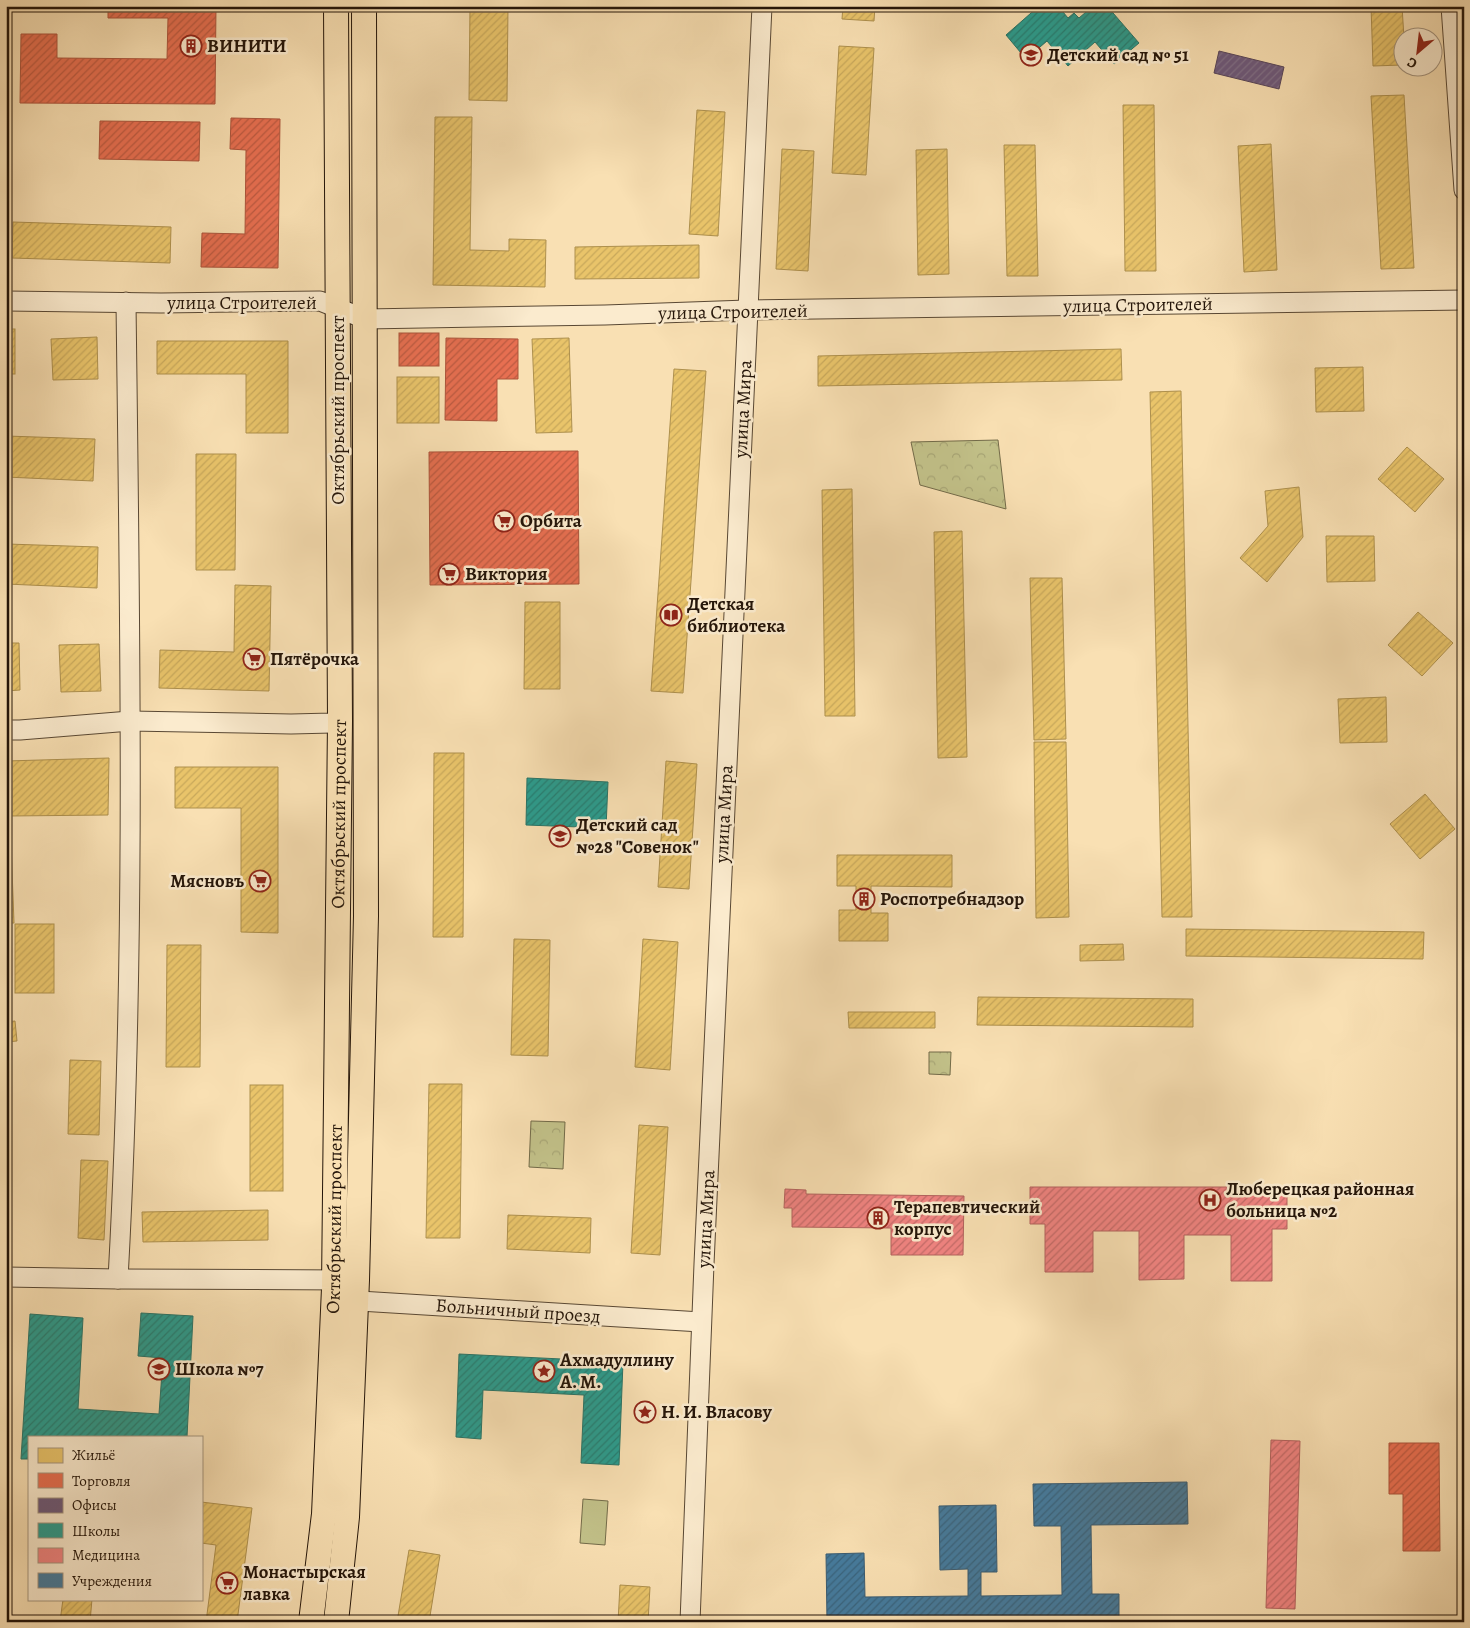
<svg xmlns="http://www.w3.org/2000/svg" width="1470" height="1628" font-family="Alegreya,serif">
  <style>
    .forest { fill: url(#forest-crowns); stroke: #736b49 }
    .pitch { fill: #c2c189; stroke: #736b49 }
    .homes { fill: url(#homes-hatch); stroke: #ae904d }
    .shops { fill: url(#shops-hatch); stroke: #ac543b }
    .offices { fill: url(#offices-hatch); stroke: #574558 }
    .schools { fill: url(#schools-hatch); stroke: #287467 }
    .health { fill: url(#health-hatch); stroke: #b4635e }
    .public { fill: url(#public-hatch); stroke: #3b5c71 }
    .lines { fill: none; stroke-linecap: round; stroke-linejoin: round }
    .minor-casing { stroke: #594834; stroke-width: 21 }
    .major-casing { stroke: #241509; stroke-width: 26 }
    .minor { stroke: #fbebce; stroke-width: 19 }
    .major { stroke: #f9e0b3; stroke-width: 24 }
    .labels { text-anchor: middle; dominant-baseline: central; stroke-width: 5; stroke-linejoin: round; paint-order: stroke }
    .poi-label { font-size: 19px; font-weight: bold; fill: #241509; stroke: #fbebce; text-anchor: start }
    .street-label { font-size: 19px; fill: #241509; stroke: #fbebce }
  </style>
  <defs>
    <pattern id="forest-crowns" width="20" height="18" patternUnits="userSpaceOnUse" patternTransform="scale(1.25)"><rect width="20" height="18" fill="#c2c189"/><path d="M2 6a3 3 0 1 1 6 0M12 15a3 3 0 1 1 6 0" fill="none" stroke="#a7a575"/></pattern>
    <pattern id="homes-hatch" width="6" height="6" patternUnits="userSpaceOnUse" patternTransform="scale(1.25)"><rect width="6" height="6" fill="#e9c46a"/><path d="M-1 1l2-2M0 6l6-6M5 7l2-2" fill="none" stroke="#c8a85b"/></pattern>
    <pattern id="shops-hatch" width="6" height="6" patternUnits="userSpaceOnUse" patternTransform="scale(1.25)"><rect width="6" height="6" fill="#e76f51"/><path d="M-1 1l2-2M0 6l6-6M5 7l2-2" fill="none" stroke="#bb5a41"/></pattern>
    <pattern id="offices-hatch" width="6" height="6" patternUnits="userSpaceOnUse" patternTransform="scale(1.25)"><rect width="6" height="6" fill="#6d597a"/><path d="M-1 1l2-2M0 6l6-6M5 7l2-2" fill="none" stroke="#817189"/></pattern>
    <pattern id="schools-hatch" width="6" height="6" patternUnits="userSpaceOnUse" patternTransform="scale(1.25)"><rect width="6" height="6" fill="#2a9d8f"/><path d="M-1 1l2-2M0 6l6-6M5 7l2-2" fill="none" stroke="#247f73"/></pattern>
    <pattern id="health-hatch" width="6" height="6" patternUnits="userSpaceOnUse" patternTransform="scale(1.25)"><rect width="6" height="6" fill="#f28482"/><path d="M-1 1l2-2M0 6l6-6M5 7l2-2" fill="none" stroke="#c46b69"/></pattern>
    <pattern id="public-hatch" width="6" height="6" patternUnits="userSpaceOnUse" patternTransform="scale(1.25)"><rect width="6" height="6" fill="#457b9d"/><path d="M-1 1l2-2M0 6l6-6M5 7l2-2" fill="none" stroke="#39647e"/></pattern>
  </defs>
  <rect width="100%" height="100%" fill="#f9e0b3"/>
  <filter id="stains"><feTurbulence type="fractalNoise" baseFrequency=".004" numOctaves="4"/><feColorMatrix values="0 0 0 0 .2 0 0 0 0 .09 0 0 0 0 .02 0 0 0 .5 -.17"/></filter>
  <radialGradient id="worn" r=".72"><stop offset=".6" stop-color="#630" stop-opacity="0"/><stop offset="1" stop-color="#630" stop-opacity=".3"/></radialGradient>
  <g class="forest">
    <path d="M998 440 1006 509 920 485 911 442Z"/>
    <path d="M929 1052H951L950 1075 929 1074Z"/>
    <path d="M531 1121 565 1122 563 1169 529 1167Z"/>
  </g>
  <path class="pitch" d="M583 1499 608 1501 605 1545 580 1543Z"/>
  <g class="homes">
    <path d="M470 6H508L507 101 469 100Z"/>
    <path d="M843 6H875L874 21 842 19Z"/>
    <path d="M1371 6H1402L1404 38H1402V65L1373 66Z"/>
    <path d="M839 46 874 48 866 175 832 173Z"/>
    <path d="M1404 95 1414 268 1381 269 1371 96Z"/>
    <path d="M1123 105H1154L1156 271H1125Z"/>
    <path d="M697 110 725 112 718 236 689 234Z"/>
    <path d="M435 117H472L470 250 509 251V239L546 240 545 287 433 285Z"/>
    <path d="M1271 144 1277 270 1244 272 1238 146Z"/>
    <path d="M1004 145H1035L1038 276H1007Z"/>
    <path d="M782 149 814 151 808 271 776 269Z"/>
    <path d="M947 149 949 274 918 275 916 150Z"/>
    <path d="M13 222 171 227 170 263 12 258Z"/>
    <path d="M699 245V278L575 279V247Z"/>
    <rect x="6" y="329" width="9" height="45"/>
    <path d="M97 337 98 379 53 380 51 339Z"/>
    <path d="M569 338 572 432 536 433 532 339Z"/>
    <path d="M157 341H288V433H246V374H157Z"/>
    <path d="M1121 349 1122 380 818 386V356Z"/>
    <path d="M1363 367 1364 411 1316 412 1315 368Z"/>
    <path d="M674 369 706 371 683 693 651 691Z"/>
    <rect x="397" y="377" width="42" height="46"/>
    <path d="M1181 391 1192 917H1162L1150 392Z"/>
    <path d="M6 436 95 439 93 481 6 477Z"/>
    <path d="M1407 447 1444 479 1415 512 1378 479Z"/>
    <path d="M196 454H236L235 570H196Z"/>
    <path d="M1299 487 1303 537 1267 582 1240 558 1268 526 1265 491Z"/>
    <path d="M852 489 855 716H825L822 490Z"/>
    <path d="M962 531 967 757 938 758 934 532Z"/>
    <path d="M1326 536H1374L1375 581 1327 582Z"/>
    <path d="M7 544 98 547 97 588 6 584Z"/>
    <path d="M1030 578H1062L1066 739 1034 740Z"/>
    <path d="M235 585 271 586 269 691 159 688 160 650 234 652Z"/>
    <path d="M525 602H560V689H524Z"/>
    <path d="M1418 612 1453 643 1422 676 1388 645Z"/>
    <path d="M6 643H19L20 690 6 691Z"/>
    <path d="M99 644 101 691 61 692 59 645Z"/>
    <path d="M1386 697 1387 742 1340 743 1338 699Z"/>
    <path d="M1034 742H1066L1069 917 1036 918Z"/>
    <path d="M434 753H464L463 937H433Z"/>
    <path d="M109 758 108 815 10 816 14 923H6V761Z"/>
    <path d="M666 761 697 764 689 889 658 887Z"/>
    <path d="M175 767H278V933L241 932V808H175Z"/>
    <path d="M1425 794 1455 829 1420 859 1390 824Z"/>
    <path d="M837 855H952V887L871 886V913H888V941H839V910H856V886H837Z"/>
    <rect x="15" y="924" width="39" height="69"/>
    <path d="M1186 929 1424 932 1423 959 1186 956Z"/>
    <path d="M514 939 550 940 548 1056 511 1055Z"/>
    <path d="M643 939 678 942 670 1070 635 1067Z"/>
    <path d="M1123 944 1124 960 1080 961V945Z"/>
    <path d="M167 945H201L200 1067H166Z"/>
    <path d="M978 997 1193 999V1027L977 1025Z"/>
    <path d="M848 1012H935V1028H849Z"/>
    <path d="M15 1021 17 1041 6 1042V1022Z"/>
    <path d="M70 1060 101 1061 99 1135 68 1134Z"/>
    <path d="M429 1084H462L460 1238H426Z"/>
    <rect x="250" y="1085" width="33" height="106"/>
    <path d="M639 1125 668 1127 660 1255 631 1253Z"/>
    <path d="M81 1160 108 1161 104 1240 78 1238Z"/>
    <path d="M268 1210V1240L143 1242 142 1212Z"/>
    <path d="M508 1215 591 1218 590 1253 507 1249Z"/>
    <path d="M201 1502 252 1508 237 1622H206L216 1545 201 1543Z"/>
    <path d="M409 1550 440 1555 429 1622H397Z"/>
    <path d="M620 1585 650 1587 648 1622H618Z"/>
    <path d="M63 1599H92L90 1622H60Z"/>
  </g>
  <g class="shops">
    <path d="M108 6H216L215 104 20 103 21 34H57V58L167 59 168 18H108Z"/>
    <path d="M231 118 280 119 278 268 201 267 202 233 245 234 246 150 230 149Z"/>
    <path d="M100 121 200 122 199 161 99 159Z"/>
    <rect x="399" y="333" width="40" height="33"/>
    <path d="M446 338 518 339V379H497V421L445 420Z"/>
    <path d="M578 451 579 584 430 585 429 452Z"/>
    <path d="M1389 1443H1439L1440 1551H1403V1494H1389Z"/>
  </g>
  <path class="offices" d="M1219 51 1284 67 1279 89 1214 73Z"/>
  <g class="schools">
    <path d="M1039 6H1058L1068 18 1074 13 1079 18 1093 6H1107L1139 43 1114 64 1095 42 1068 66 1047 41 1026 59 1006 35Z"/>
    <path d="M527 778 608 782 606 828 526 825Z"/>
    <path d="M141 1313 193 1316 187 1437H29V1459H21L30 1314 83 1318 78 1409 159 1414 163 1358 138 1356Z"/>
    <path d="M459 1354 623 1362 619 1465 581 1463 584 1395 483 1390 481 1439 456 1437Z"/>
  </g>
  <g class="health">
    <path d="M1030 1187H1287V1229H1272V1281H1231V1235H1184V1279L1139 1280V1231H1093V1272H1045V1224H1030Z"/>
    <path d="M785 1189 806 1190V1194L964 1196 963 1255H891V1228L792 1227V1208H784Z"/>
    <path d="M1271 1440 1300 1441 1295 1609 1266 1608Z"/>
  </g>
  <path class="public" d="M1187 1482 1188 1524 1091 1525 1092 1594H1119V1622H827L826 1554 864 1553 865 1597 968 1596V1569L940 1570 939 1506 996 1505 997 1572H981V1596L1062 1595 1061 1526H1034L1033 1484Z"/>
  <g class="lines">
    <g class="minor-casing">
      <g id="minor">
        <path d="M1451 6 1464 190"/>
        <path d="M6 301 161 303 320 301 365 319 605 315 747 310 1464 300"/>
        <path d="M6 730H20L130 721 291 724 332 723 340 721"/>
        <path d="M6 1277 118 1279 346 1280"/>
        <path d="M118 1279C136 954 130 628 126 302"/>
        <path d="M343 1300 701 1322"/>
        <path d="M690 1622 704 1264 762 6"/>
      </g>
    </g>
    <g class="major-casing">
      <g id="major">
        <path id="s1" d="M311 1622 324 1514 334 1288 340 721 336 6"/>
        <path d="M336 1622 347 1517 357 1280 366 916 364 6"/>
      </g>
    </g>
    <use href="#minor" class="minor"/>
    <use href="#major" class="major"/>
  </g>
  <defs>
    <g id="building-ring" transform="scale(1.125)"><circle r="9.5" fill="#fbebce" stroke="#8f2418" stroke-width="1.5"/><path d="M-4-6H4V6H1V3H-1V6H-4ZM-2.5-4.3h1.7v1.8h-1.7ZM.8-4.3h1.7v1.8H.8ZM-2.5-1h1.7V.8h-1.7ZM.8-1h1.7V.8H.8Z" fill="#8f2418"/></g>
    <g id="school-ring" transform="scale(1.125)"><circle r="9.5" fill="#fbebce" stroke="#8f2418" stroke-width="1.5"/><path d="M0-5L7-2L0 1L-7-2ZM-4 1L0 2.5L4 1V4Q0 6-4 4Z" fill="#8f2418"/></g>
    <g id="supermarket-ring" transform="scale(1.125)"><circle r="9.5" fill="#fbebce" stroke="#8f2418" stroke-width="1.5"/><path d="M-6-5.5h2.5l.6 2H6L4.5 2H-2.5L-4.4-4H-6ZM-1.5 3.2a1.3 1.3 0 1 0 .1 0ZM3 3.2a1.3 1.3 0 1 0 .1 0Z" fill="#8f2418"/></g>
    <g id="library-ring" transform="scale(1.125)"><circle r="9.5" fill="#fbebce" stroke="#8f2418" stroke-width="1.5"/><path d="M-6-4Q-3-5.5-.7-3.5V5Q-3 3-6 4ZM6-4Q3-5.5 .7-3.5V5Q3 3 6 4Z" fill="#8f2418"/></g>
    <g id="hospital-ring" transform="scale(1.125)"><circle r="9.5" fill="#fbebce" stroke="#8f2418" stroke-width="1.5"/><path d="M-5-5h3v3.5h4V-5h3V5h-3V1.5h-4V5h-3Z" fill="#8f2418"/></g>
    <g id="sight-ring" transform="scale(1.125)"><circle r="9.5" fill="#fbebce" stroke="#8f2418" stroke-width="1.5"/><path d="M0-6L1.8-2.2L6-1.7L2.9 1.2L3.7 5.4L0 3.3L-3.7 5.4L-2.9 1.2L-6-1.7L-1.8-2.2Z" fill="#8f2418"/></g>
  </defs>
  <g fill-rule="evenodd">
    <use href="#building-ring" x="191" y="46"/>
    <use href="#school-ring" x="1031" y="55"/>
    <use href="#supermarket-ring" x="504" y="521"/>
    <use href="#supermarket-ring" x="449" y="574"/>
    <use href="#library-ring" x="671" y="615"/>
    <use href="#supermarket-ring" x="254" y="659"/>
    <use href="#school-ring" x="560" y="836"/>
    <use href="#supermarket-ring" x="260" y="881"/>
    <use href="#building-ring" x="864" y="899"/>
    <use href="#hospital-ring" x="1210" y="1200"/>
    <use href="#building-ring" x="878" y="1218"/>
    <use href="#school-ring" x="159" y="1369"/>
    <use href="#sight-ring" x="544" y="1371"/>
    <use href="#sight-ring" x="645" y="1412"/>
    <use href="#supermarket-ring" x="227" y="1583"/>
  </g>
  <g class="labels">
    <g class="poi-label">
      <text x="207" y="46">ВИНИТИ</text>
      <text x="1047" y="55">Детский сад № 51</text>
      <text x="520" y="521">Орбита</text>
      <text x="465" y="574">Виктория</text>
      <text x="687" y="604">Детская<tspan x="687" dy="22">библиотека</tspan></text>
      <text x="270" y="659">Пятёрочка</text>
      <text x="576" y="825">Детский сад<tspan x="576" dy="22">№28 "Совенок"</tspan></text>
      <text x="244" y="881" text-anchor="end">Мясновъ</text>
      <text x="880" y="899">Роспотребнадзор</text>
      <text x="1226" y="1189">Люберецкая районная<tspan x="1226" dy="22">больница №2</tspan></text>
      <text x="894" y="1207">Терапевтический<tspan x="894" dy="22">корпус</tspan></text>
      <text x="560" y="1360">Ахмадуллину<tspan x="560" dy="22">А. М.</tspan></text>
      <text x="175" y="1369">Школа №7</text>
      <text x="661" y="1412">Н. И. Власову</text>
      <text x="243" y="1572">Монастырская<tspan x="243" dy="22">лавка</tspan></text>
    </g>
    <g class="street-label">
      <text x="242" y="303">улица Строителей</text>
      <text transform="translate(1138 305) rotate(-1)">улица Строителей</text>
      <text transform="translate(733 312) rotate(-1)">улица Строителей</text>
      <text transform="translate(743 409) rotate(-87)">улица Мира</text>
      <text transform="translate(338 410) rotate(-90)">Октябрьский проспект</text>
      <text transform="translate(724 814) rotate(-87)">улица Мира</text>
      <text stroke="none"><textPath href="#s1" startOffset="809">Октябрьский проспект</textPath></text>
      <text transform="translate(706 1219) rotate(-87)">улица Мира</text>
      <text stroke="none"><textPath href="#s1" startOffset="404">Октябрьский проспект</textPath></text>
      <text transform="translate(518 1311) rotate(4)">Больничный проезд</text>
    </g>
  </g>
  <rect width="1470" height="1628" fill="none" stroke="#f9e0b3" stroke-width="25"/>
  <rect x="8" y="8" width="1455" height="1613" fill="none" stroke="#241509" stroke-width="2.5"/>
  <rect x="12" y="12" width="1445" height="1603" fill="none" stroke="#241509"/>
  <rect x="28" y="1436" width="175" height="165" fill="#fbebce" stroke="#a5957f"/>
  <rect x="38" y="1448" width="25" height="15" fill="#e9c46a" stroke="#a5957f"/>
  <text x="72" y="1460" font-size="15" fill="#241509">Жильё</text>
  <rect x="38" y="1473" width="25" height="15" fill="#e76f51" stroke="#a5957f"/>
  <text x="72" y="1486" font-size="15" fill="#241509">Торговля</text>
  <rect x="38" y="1498" width="25" height="15" fill="#6d597a" stroke="#a5957f"/>
  <text x="72" y="1510" font-size="15" fill="#241509">Офисы</text>
  <rect x="38" y="1523" width="25" height="15" fill="#2a9d8f" stroke="#a5957f"/>
  <text x="72" y="1536" font-size="15" fill="#241509">Школы</text>
  <rect x="38" y="1548" width="25" height="15" fill="#f28482" stroke="#a5957f"/>
  <text x="72" y="1560" font-size="15" fill="#241509">Медицина</text>
  <rect x="38" y="1573" width="25" height="15" fill="#457b9d" stroke="#a5957f"/>
  <text x="72" y="1586" font-size="15" fill="#241509">Учреждения</text>
  <g transform="translate(1418 52) rotate(208)"><circle r="24" fill="#fbebce" stroke="#a5957f"/>
  <path d="M0-4L9 19L0 12L-9 19Z" fill="#8f2418"/>
  <text y="-8" font-size="14" font-weight="bold" text-anchor="middle" fill="#241509">С</text>
  </g>
  <rect width="100%" height="100%" filter="url(#stains)"/>
  <rect width="100%" height="100%" fill="url(#worn)"/>
</svg>
